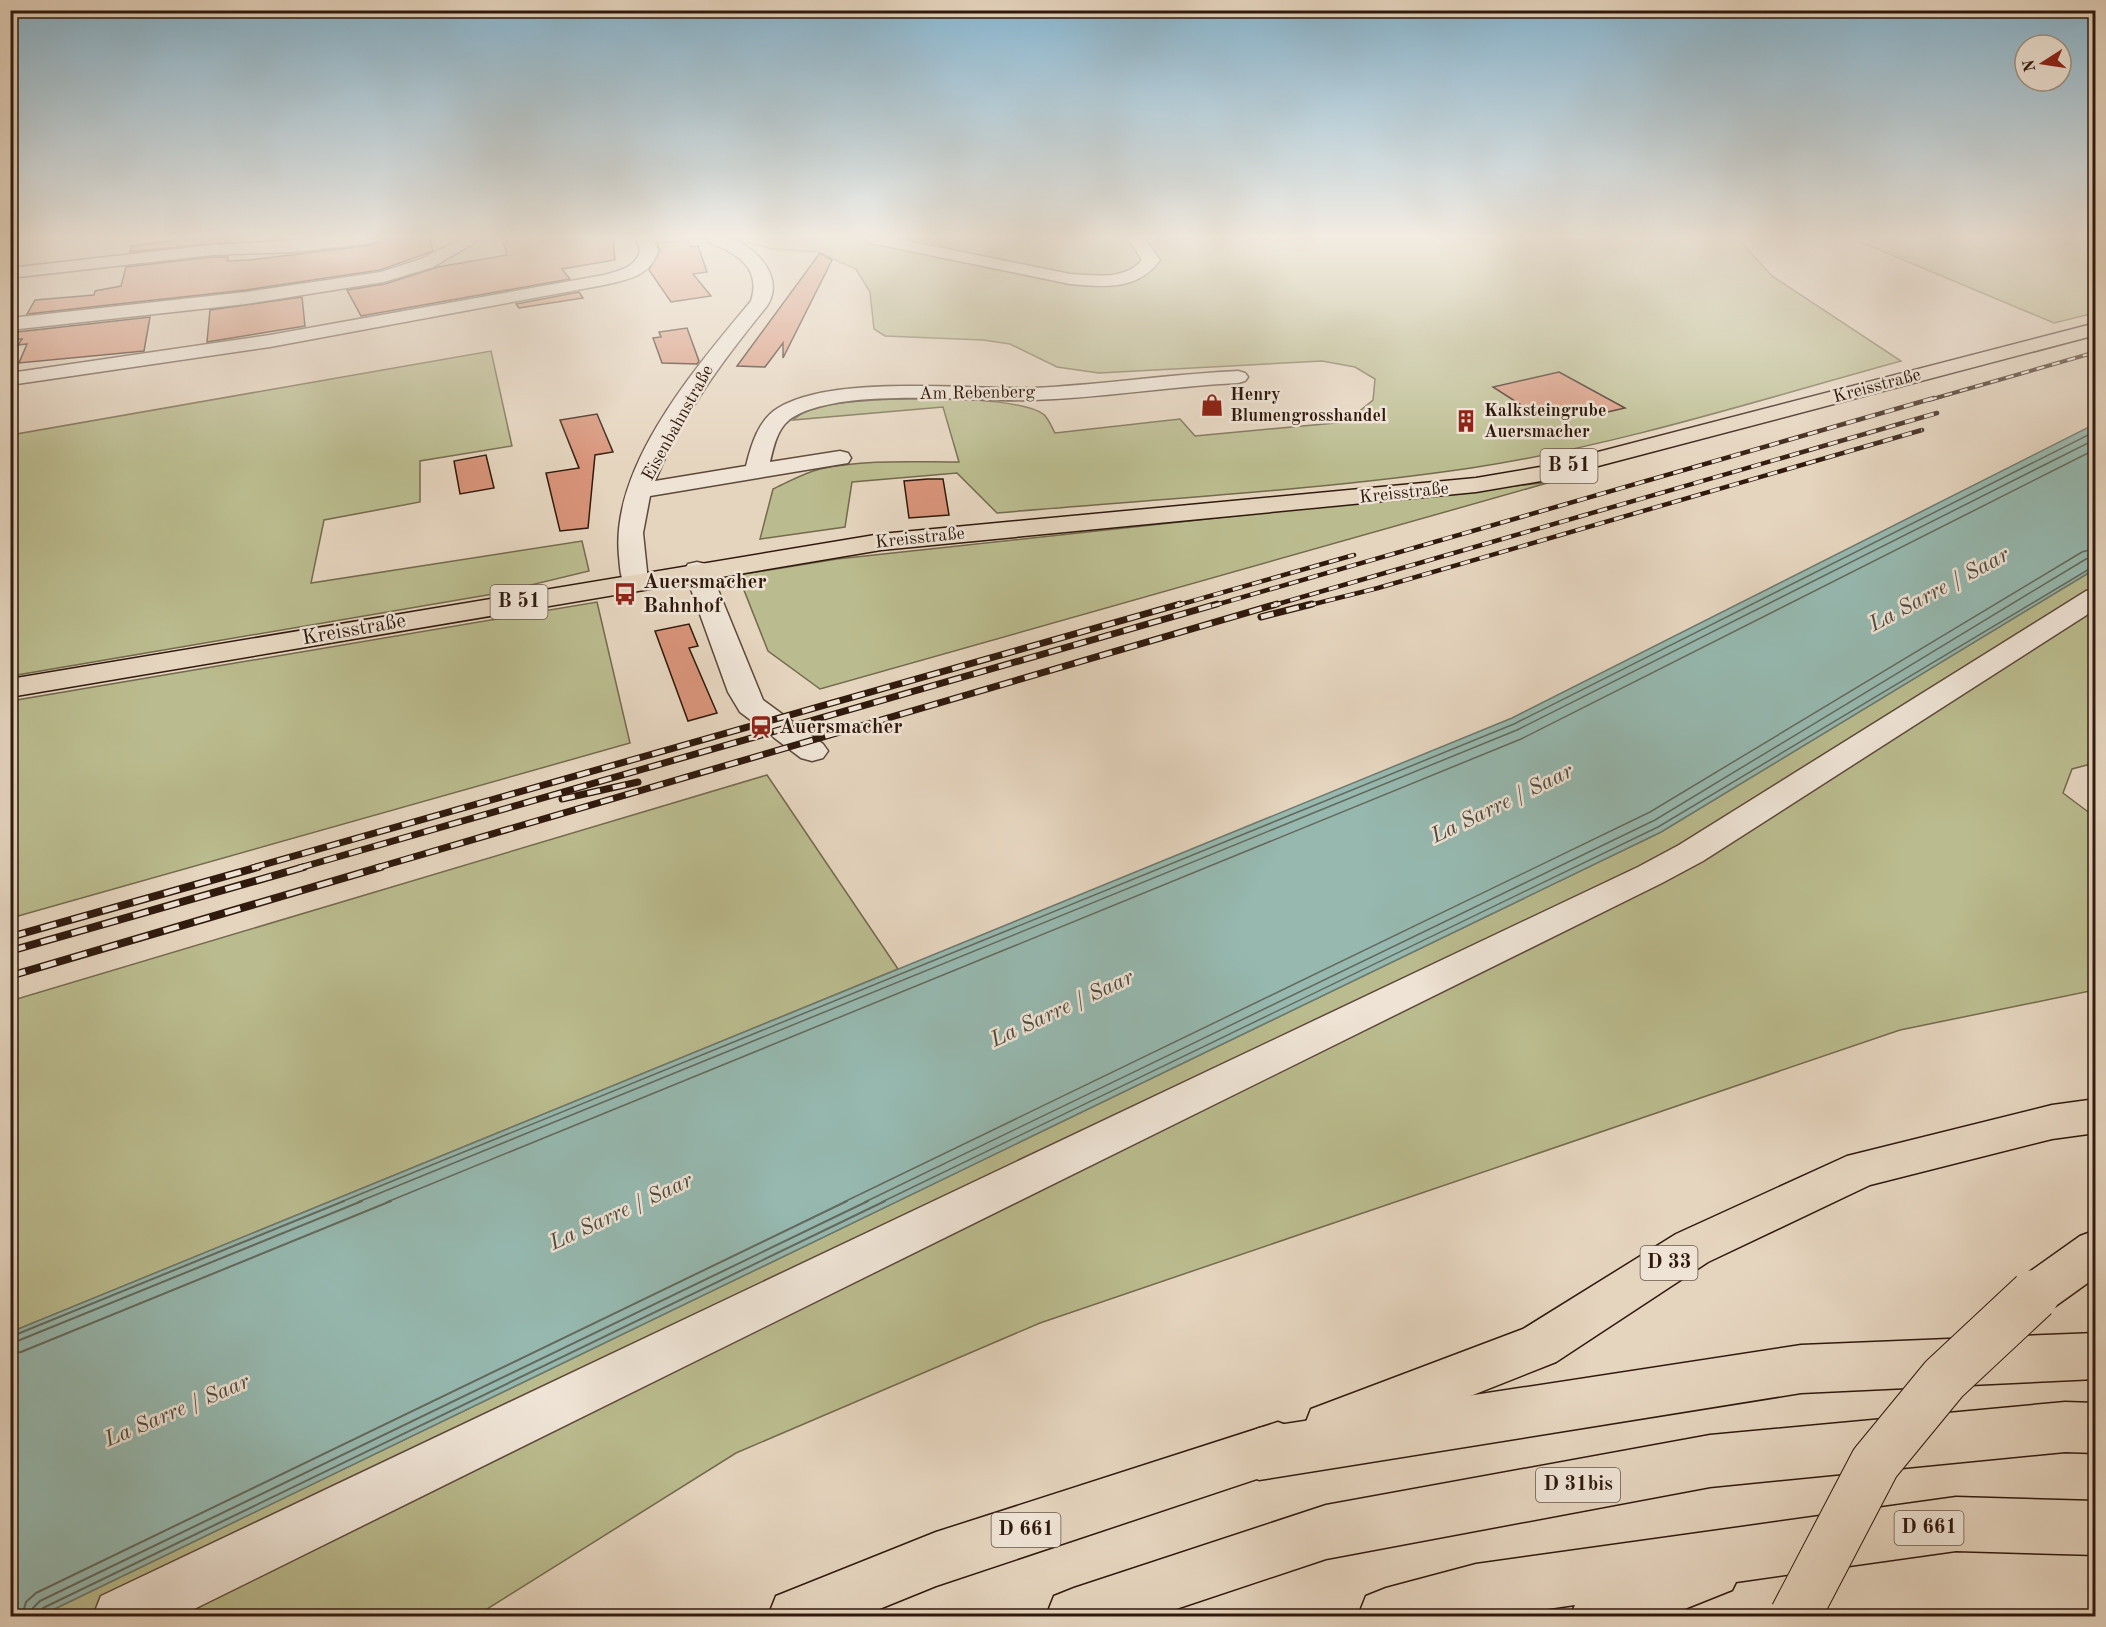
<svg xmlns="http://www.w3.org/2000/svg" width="2106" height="1627" font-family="'Old Standard TT',serif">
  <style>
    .green { fill: #babb8e; stroke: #756a4e; stroke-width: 1.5 }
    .water { fill: #96b8af; stroke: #6d796e; stroke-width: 1.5 }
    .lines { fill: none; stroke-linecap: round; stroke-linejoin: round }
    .shore-far1 { stroke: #63695e; stroke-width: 1.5 }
    .shore { stroke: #63695e; stroke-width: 2 }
    .building { fill: #d89379; stroke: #301a0d; stroke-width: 1.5 }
    .minor-casing { stroke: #5d4839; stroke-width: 3 }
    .major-casing { stroke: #301a0d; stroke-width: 3 }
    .highway-casing { stroke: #301a0d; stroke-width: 3 }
    .minor { fill: #eee3d5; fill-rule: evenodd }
    .major { fill: #e5d4be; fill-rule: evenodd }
    .highway { fill: #e5d4be; fill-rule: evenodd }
    .rail-far3-casing { stroke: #301a0d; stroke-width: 4 }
    .rail-far2-casing { stroke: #301a0d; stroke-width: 4.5 }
    .rail-far1-casing { stroke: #301a0d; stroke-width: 7 }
    .rail-casing { stroke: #301a0d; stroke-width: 8 }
    .rail-far3 { stroke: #eee3d5; stroke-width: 2; stroke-dasharray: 8; stroke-linecap: butt }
    .rail-far2 { stroke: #eee3d5; stroke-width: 3; stroke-dasharray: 10; stroke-linecap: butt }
    .rail-far1 { stroke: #eee3d5; stroke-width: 4.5; stroke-dasharray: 13; stroke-linecap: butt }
    .rail { stroke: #eee3d5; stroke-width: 5; stroke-dasharray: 16; stroke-linecap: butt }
    .major-bridge-casing { stroke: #301a0d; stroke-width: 52; stroke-linecap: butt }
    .major-bridge { stroke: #e5d4be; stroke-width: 50 }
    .labels { text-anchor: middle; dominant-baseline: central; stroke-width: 5; stroke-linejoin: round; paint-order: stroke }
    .far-street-label { font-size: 18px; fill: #301a0d; stroke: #eee3d5 }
    .far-poi-label { font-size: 18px; font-weight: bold; fill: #301a0d; stroke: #eee3d5; text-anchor: start }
    .shield { fill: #eee3d5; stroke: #695649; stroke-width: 1.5 }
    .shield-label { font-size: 20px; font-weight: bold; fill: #301a0d }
    .poi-label { font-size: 21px; font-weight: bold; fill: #301a0d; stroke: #eee3d5; text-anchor: start }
    .street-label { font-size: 21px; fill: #301a0d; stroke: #eee3d5 }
    .water-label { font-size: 22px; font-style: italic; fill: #4f493e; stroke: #eee3d5 }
  </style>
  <rect width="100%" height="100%" fill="#e5d4be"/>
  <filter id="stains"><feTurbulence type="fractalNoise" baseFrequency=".00333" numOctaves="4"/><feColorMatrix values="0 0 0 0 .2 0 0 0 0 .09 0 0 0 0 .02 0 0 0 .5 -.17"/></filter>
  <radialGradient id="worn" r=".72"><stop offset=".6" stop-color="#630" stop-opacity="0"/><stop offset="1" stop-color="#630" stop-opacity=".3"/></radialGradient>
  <g class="green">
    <path d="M731 238H1737L1772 276 1901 361C1759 400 1616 446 1471 468 1314 491 1155 499 997 513L957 473 852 482 845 527 760 539 773 489C788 482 804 473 820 469 864 459 914 462 959 462L943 407 793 420C798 416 803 412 808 410 843 396 1013 392 1043 414 1048 417 1052 428 1055 433L1180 419 1195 436 1346 422 1373 400 1375 379 1355 367 1322 361 1099 373 1057 367 1010 344 983 340 885 336 874 329 870 292 856 269 817 252 772 249Z"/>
    <path d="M1851 238H2095V313L2054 323Z"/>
    <path d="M491 351 512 446 420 461V502L324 520 311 583 582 541 589 571 493 594 11 676V435Z"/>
    <path d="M1551 482 820 689 768 651 738 575 837 559Z"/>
    <path d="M2095 569V763L2072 769 2063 793 2095 817V990L1900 1030 1040 1323 736 1453 476 1616H40L1661 832Z"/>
    <path d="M597 602 630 743 11 918V701Z"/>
    <path d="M767 775 898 969 11 1332 10 1001Z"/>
  </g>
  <path class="water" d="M2095 424V569L1661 832 40 1616H11V1332L1512 718Z"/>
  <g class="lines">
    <g class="shore-far1">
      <path d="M341 1202 1514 724 2096 431"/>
      <path d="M358 1202 1517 730 2096 439"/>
      <path d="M387 1202 1521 739 2096 449"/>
      <path d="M844 1202 1650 812 2082 552 2096 548"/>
      <path d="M865 1202 1655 820 2086 559 2096 557"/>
      <path d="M882 1202 1658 827 2096 565"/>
    </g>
    <g class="shore">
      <path d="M10 1337 344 1201"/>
      <path d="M10 1344 362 1201"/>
      <path d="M10 1353 21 1352 391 1201"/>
      <path d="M22 1616 26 1602 36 1593 847 1201"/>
      <path d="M31 1616 33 1608 40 1601 868 1201"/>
      <path d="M39 1616 43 1608 885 1201"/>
    </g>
  </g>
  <g class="building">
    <path d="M190 238H232L231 242 130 252 132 246Z"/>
    <path d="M383 238H430L433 251 380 270 246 290 27 314 35 300 94 295 95 291 121 286 126 267 212 257H228L227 261 249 260 373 245Z"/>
    <path d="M502 238H613L615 260 562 269 570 279 361 316 347 290 385 284 438 267 507 255Z"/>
    <path d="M689 240 691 247 698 246 707 272 693 274 711 296 671 302 649 270 660 251 657 243Z"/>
    <path d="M820 253 832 260 783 358V343L765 367 737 366Z"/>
    <path d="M579 292 583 298 519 308 516 304Z"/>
    <path d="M302 297 305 326 207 342 210 310Z"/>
    <path d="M150 317 144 351 19 363 27 344 18 345 22 339 12 340 17 332Z"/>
    <path d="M687 328 699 361 697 364 662 363 653 338 661 337 659 332Z"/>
    <path d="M1559 372 1625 408 1590 416 1581 411 1540 417 1493 387Z"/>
    <path d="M597 414 613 452 595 455 588 528 560 531 546 473 579 468 560 420Z"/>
    <path d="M486 455 494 488 460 494 454 461Z"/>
    <path d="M928 479H943L949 515 909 518 904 481Z"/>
    <path d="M689 624 698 646 689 648 717 713 688 721 655 631Z"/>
  </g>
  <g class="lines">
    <g class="minor-casing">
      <g id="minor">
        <path d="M332 238H381L373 243 293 252 212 255 10 278V268L212 245Z"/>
        <path d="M463 238H483L433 267 384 282 246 304 10 330V318L246 292 381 272 421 259Z"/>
        <path d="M635 238H651L658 250C652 276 626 280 604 285L270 347 10 385V373L270 335 604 275C619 271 637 267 640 250Z"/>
        <path d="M704 238C710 237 720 236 727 238 755 244 786 278 767 306 723 360 681 416 655 481L746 466C751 446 758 420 778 408 834 374 967 390 1034 388 1102 385 1170 374 1238 371L1245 373 1248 377 1245 381 1238 383C1170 386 1102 398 1034 400 970 402 849 387 795 416 778 425 774 445 770 462L840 451 848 453 851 458 848 463 650 496 643 533 648 581 644 587 635 589 626 587C620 578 620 566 619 556 610 466 697 366 751 301 760 273 744 258 720 247 714 244 708 243 704 238Z"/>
        <path d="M863 238H893L1070 274C1094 275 1125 281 1142 260L1128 238H1144L1160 260C1138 291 1103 287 1070 284L871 243Z"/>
        <path d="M697 562 706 564 710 570 763 700 823 744 828 751 823 758 812 761 801 758 740 712 728 692 684 570 688 564Z"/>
        <path d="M2096 589V609L1703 861 1662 883 180 1616H93L101 1596 1638 867 1679 845 2086 591Z"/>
      </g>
    </g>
    <g class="major-casing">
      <g id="major">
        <path d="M2096 323V335L1541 481 1476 492 881 550 10 697V679L881 534 1476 478 1540 467Z"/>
        <path d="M2096 1099V1133L2052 1139 1870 1185 1708 1262 1556 1362 1329 1452 1311 1445 1304 1427 1311 1409 1523 1329 1676 1234 1847 1156 2052 1105Z"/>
        <path d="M2096 1230V1277L2050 1310 2034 1317 2018 1310 2011 1295 2018 1280 2080 1236Z"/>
        <path d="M1278 1422 1296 1429 1303 1447 1296 1465 1278 1472 936 1586 862 1616H768L776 1596 936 1532Z"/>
      </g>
    </g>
    <g class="highway-casing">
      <g id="highway">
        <path d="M2096 1333V1379L1801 1393 1259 1480 1241 1472 1233 1454 1241 1436 1259 1428 1801 1345Z"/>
        <path d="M2065 1402 2096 1403V1453L2065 1452 1710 1487 1326 1559 1155 1616H1046L1054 1596 1074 1588 1326 1505 1710 1435Z"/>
        <path d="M1956 1497 2096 1501V1555L1956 1551 1736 1582 1732 1590 1667 1616H1570L1575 1605 1497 1616H1358L1366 1596 1386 1588 1476 1564Z"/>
      </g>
    </g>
    <use href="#minor" class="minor"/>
    <use href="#major" class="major"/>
    <use href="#highway" class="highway"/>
    <g class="rail-far3-casing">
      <path id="rail-far3" d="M1929 400 2096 352"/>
    </g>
    <g class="rail-far2-casing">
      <g id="rail-far2">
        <path d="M1175 606 1354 555"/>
        <path d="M1212 606 1934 398"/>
        <path d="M1271 606 1937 413"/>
        <path d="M1306 606 1378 588 1922 430"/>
      </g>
    </g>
    <g class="rail-far1-casing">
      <g id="rail-far1">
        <path d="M1261 617 1312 604"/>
        <path d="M562 799 638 782"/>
        <path d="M252 868 1180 604"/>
        <path d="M299 868 1217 604"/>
        <path d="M376 868 1277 604"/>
      </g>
    </g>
    <g class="rail-casing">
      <g id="rail">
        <path d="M10 937 258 867"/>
        <path d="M10 951 304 867"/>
        <path d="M10 976 381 867"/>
      </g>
    </g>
    <use href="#rail-far3" class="rail-far3"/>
    <use href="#rail-far2" class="rail-far2"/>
    <use href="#rail-far1" class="rail-far1"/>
    <use href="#rail" class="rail"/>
    <g class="major-bridge-casing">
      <path id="major-bridge" d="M1795 1616 1875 1463 1944 1379 2034 1295"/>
    </g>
    <use href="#major-bridge" class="major-bridge"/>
  </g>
  <linearGradient id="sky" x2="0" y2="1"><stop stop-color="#87b6d1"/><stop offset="0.51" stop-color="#f3ece2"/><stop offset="1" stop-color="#f3ece2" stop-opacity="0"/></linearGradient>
  <rect width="2106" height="465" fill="url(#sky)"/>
  <defs>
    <g id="shop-bare" transform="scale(1.8)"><path d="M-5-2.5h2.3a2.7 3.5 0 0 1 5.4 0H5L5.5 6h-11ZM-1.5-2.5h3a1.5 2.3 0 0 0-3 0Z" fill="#8f2418" stroke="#eee3d5" stroke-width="2.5" paint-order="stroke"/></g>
    <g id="building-bare" transform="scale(1.8)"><path d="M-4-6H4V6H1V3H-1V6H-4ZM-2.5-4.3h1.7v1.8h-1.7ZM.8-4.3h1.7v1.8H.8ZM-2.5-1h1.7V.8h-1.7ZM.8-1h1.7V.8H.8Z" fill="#8f2418" stroke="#eee3d5" stroke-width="2.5" paint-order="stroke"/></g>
    <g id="bus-bare" transform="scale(1.8)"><path d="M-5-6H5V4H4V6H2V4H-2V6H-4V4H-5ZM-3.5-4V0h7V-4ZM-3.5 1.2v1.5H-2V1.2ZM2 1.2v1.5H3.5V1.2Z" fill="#8f2418" stroke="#eee3d5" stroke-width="2.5" paint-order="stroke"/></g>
    <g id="station-bare" transform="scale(1.8)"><path d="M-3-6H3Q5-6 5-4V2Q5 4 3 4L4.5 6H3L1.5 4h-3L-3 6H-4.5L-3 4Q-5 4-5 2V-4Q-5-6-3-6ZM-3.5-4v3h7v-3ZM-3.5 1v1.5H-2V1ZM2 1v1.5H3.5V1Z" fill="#8f2418" stroke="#eee3d5" stroke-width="2.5" paint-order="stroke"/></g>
  </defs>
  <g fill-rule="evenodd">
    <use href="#shop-bare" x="1212" y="405"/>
    <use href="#building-bare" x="1466" y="421"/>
    <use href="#bus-bare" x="625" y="594"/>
    <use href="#station-bare" x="761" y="727"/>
  </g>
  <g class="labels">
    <g class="far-street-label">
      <text transform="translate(1877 386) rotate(-15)">Kreisstraße</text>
      <text transform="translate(977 393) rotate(-1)">Am Rebenberg</text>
      <text transform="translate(678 423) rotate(-61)">Eisenbahnstraße</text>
      <text transform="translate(1404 493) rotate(-6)">Kreisstraße</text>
      <text transform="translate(920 538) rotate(-6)">Kreisstraße</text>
    </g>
    <g class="far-poi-label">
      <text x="1230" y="395">Henry<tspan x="1230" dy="21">Blumengrosshandel</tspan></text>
      <text x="1484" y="411">Kalksteingrube<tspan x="1484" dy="21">Auersmacher</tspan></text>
    </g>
    <g class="shield">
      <rect x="1540.5" y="449" width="57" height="34" rx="4.5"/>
      <rect x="490.5" y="585" width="57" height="34" rx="4.5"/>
      <rect x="1640.5" y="1246" width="57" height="34" rx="4.5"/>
      <rect x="1536" y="1468" width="84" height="34" rx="4.5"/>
      <rect x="1894.5" y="1511" width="69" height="34" rx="4.5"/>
      <rect x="991.5" y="1513" width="69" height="34" rx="4.5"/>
    </g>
    <g class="shield-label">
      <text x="1569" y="466">B 51</text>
      <text x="519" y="602">B 51</text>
      <text x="1669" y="1263">D 33</text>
      <text x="1578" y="1485">D 31bis</text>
      <text x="1929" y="1528">D 661</text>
      <text x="1026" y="1530">D 661</text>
    </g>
    <g class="poi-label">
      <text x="643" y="582">Auersmacher<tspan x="643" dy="24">Bahnhof</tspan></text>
      <text x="779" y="727">Auersmacher</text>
    </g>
    <g class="street-label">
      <text transform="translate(354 630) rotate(-10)">Kreisstraße</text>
    </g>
    <g class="water-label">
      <text transform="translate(1939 590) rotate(-28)">La Sarre / Saar</text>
      <text transform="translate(1502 804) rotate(-26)">La Sarre / Saar</text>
      <text transform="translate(1062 1009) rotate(-25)">La Sarre / Saar</text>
      <text transform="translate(621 1212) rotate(-25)">La Sarre / Saar</text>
      <text transform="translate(177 1411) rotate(-23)">La Sarre / Saar</text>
    </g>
  </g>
  <rect width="2106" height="1627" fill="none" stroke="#e5d4be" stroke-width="36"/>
  <rect x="12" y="12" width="2082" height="1603" fill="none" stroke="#301a0d" stroke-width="3"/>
  <rect x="18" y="18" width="2070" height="1591" fill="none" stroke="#301a0d" stroke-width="1.5"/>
  <g transform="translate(2043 63) rotate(258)"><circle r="28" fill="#eee3d5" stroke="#a29385" stroke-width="1.5"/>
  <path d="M0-4.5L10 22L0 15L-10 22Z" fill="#8f2418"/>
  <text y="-9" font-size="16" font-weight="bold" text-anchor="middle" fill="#301a0d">N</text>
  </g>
  <rect width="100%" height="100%" filter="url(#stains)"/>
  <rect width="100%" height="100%" fill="url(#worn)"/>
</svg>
